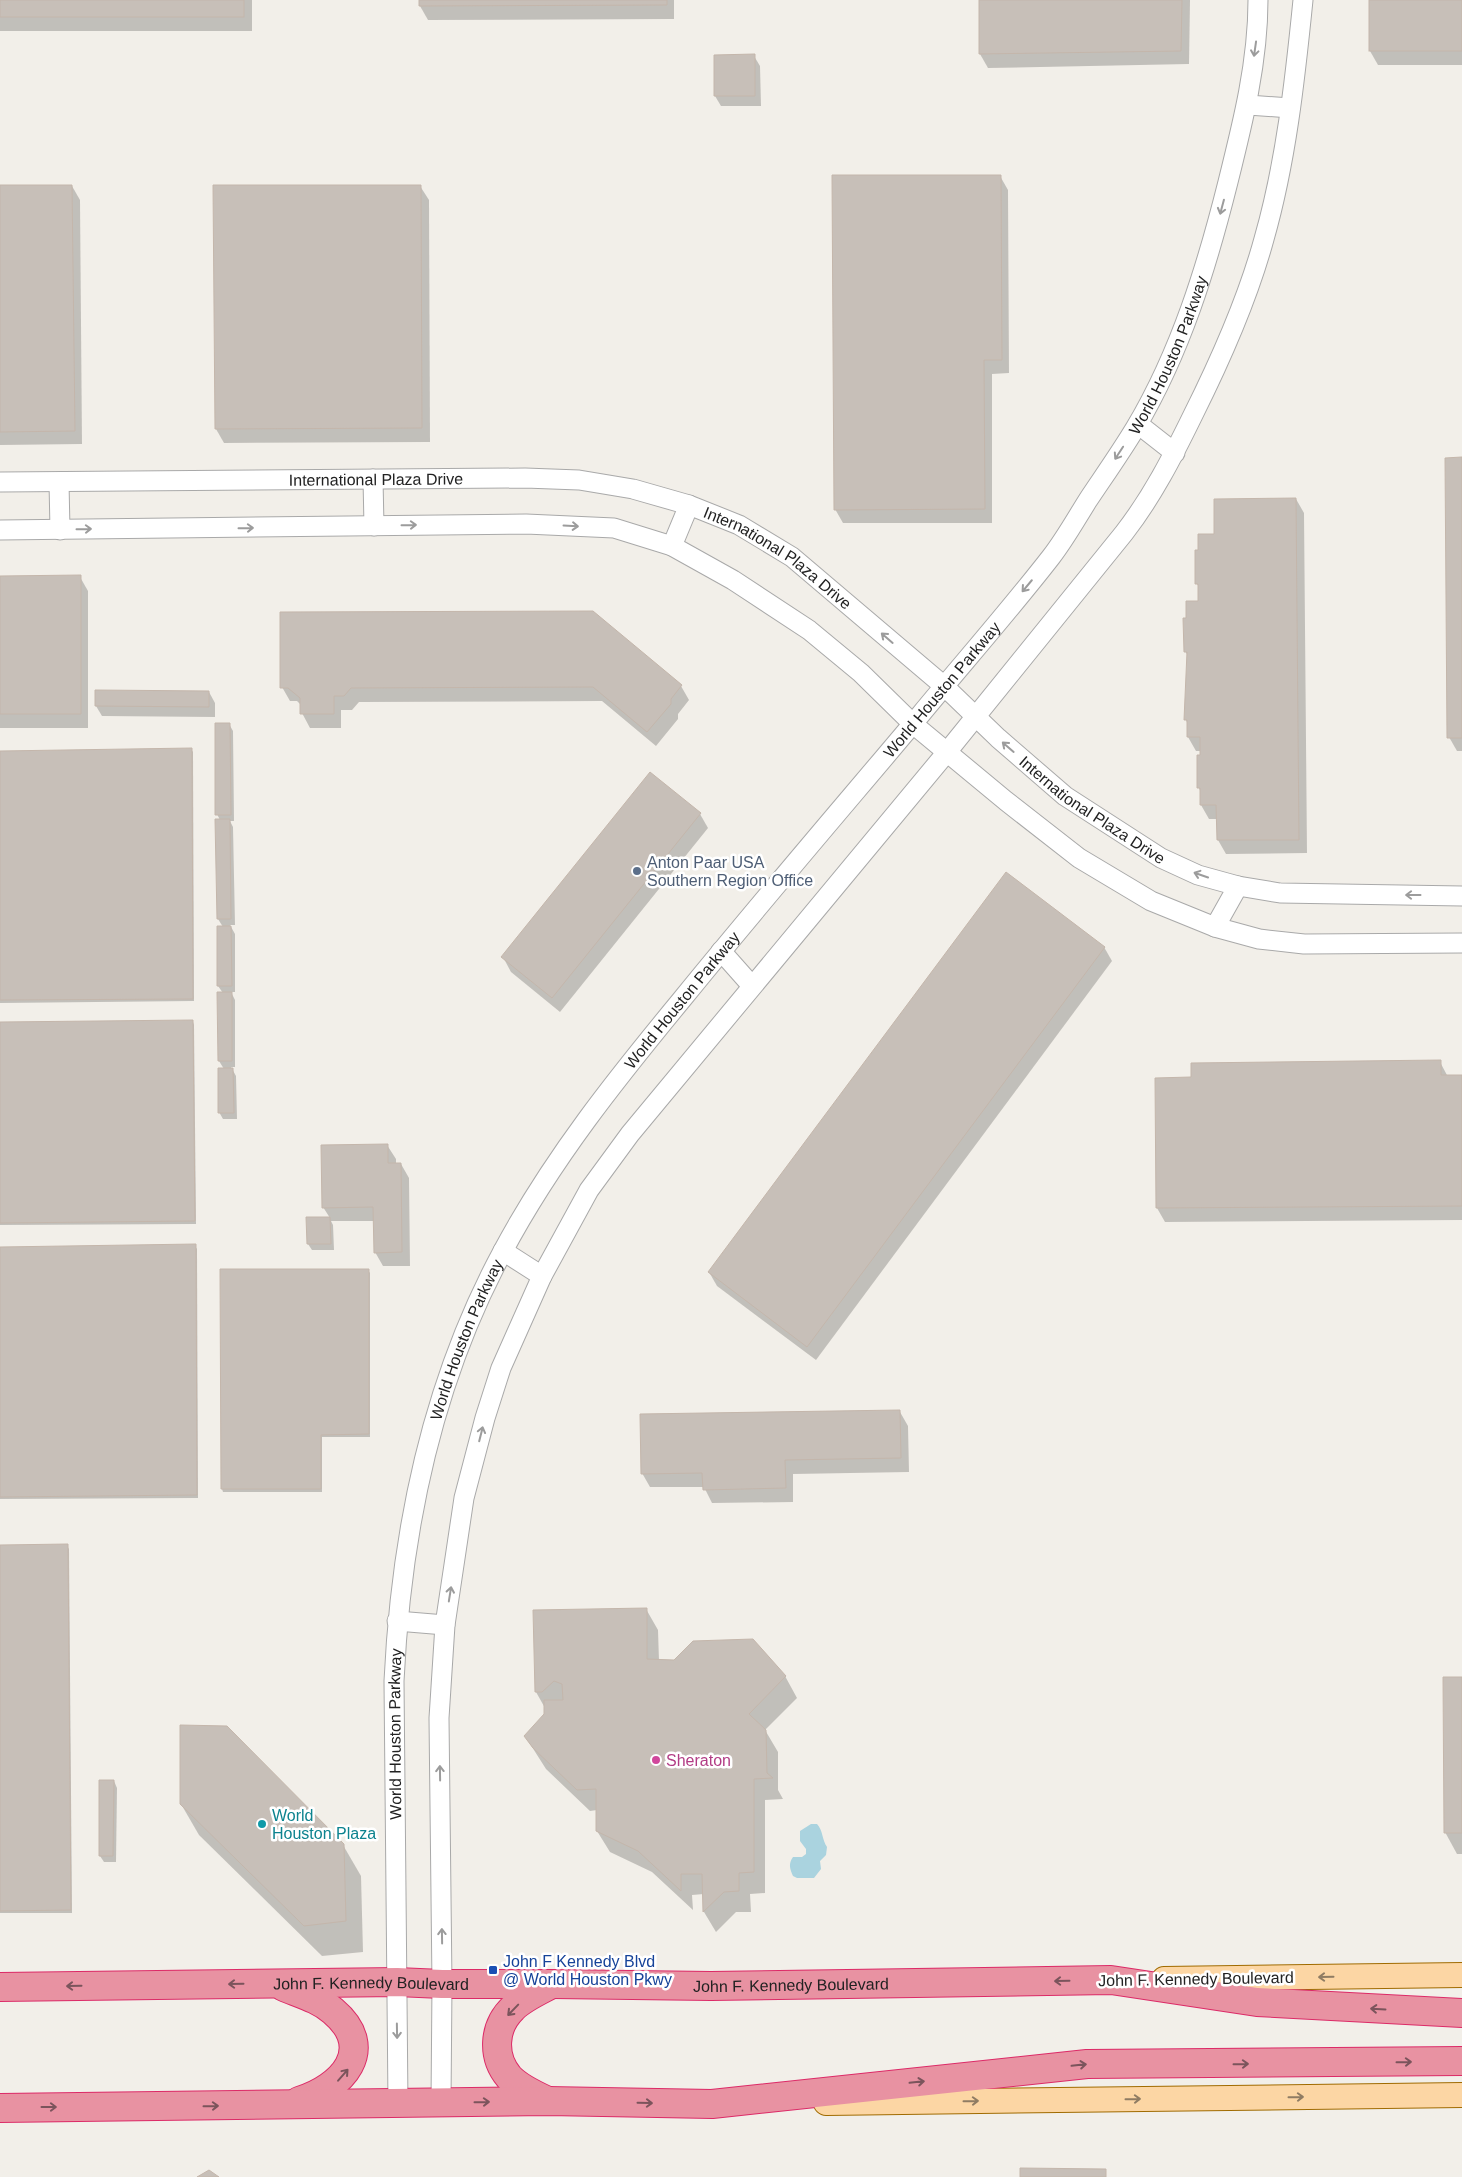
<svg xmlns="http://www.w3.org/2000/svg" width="1462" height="2177" font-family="Helvetica,sans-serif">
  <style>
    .water { fill: #aad3df }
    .shadow { fill: #0003 }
    .building { fill: #c7bfb8; stroke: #c4b6ab }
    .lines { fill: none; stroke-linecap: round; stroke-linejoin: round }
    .minor-casing { stroke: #a9a9a9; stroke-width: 21 }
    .major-casing { stroke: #a06b00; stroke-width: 26 }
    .highway-casing { stroke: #dc2a67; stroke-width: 30 }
    .minor { stroke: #fff; stroke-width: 19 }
    .major { stroke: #fcd6a4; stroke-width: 24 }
    .highway { stroke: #e892a2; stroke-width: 28 }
    .oneway { stroke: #9c9c9c }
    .oneway2 { stroke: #8f7c63 }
    .oneway3 { stroke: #7b545c }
    .service-dot { fill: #5c6f8a; stroke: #fff; stroke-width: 2 }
    .hotel-dot { fill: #d1479c; stroke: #fff; stroke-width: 2 }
    .culture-dot { fill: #0f9aa8; stroke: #fff; stroke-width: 2 }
    .transit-dot { fill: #1a4fb4; stroke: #fff; stroke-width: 2 }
    .labels { text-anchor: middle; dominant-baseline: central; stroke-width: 5; stroke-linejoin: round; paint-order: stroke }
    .street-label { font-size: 16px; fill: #222; stroke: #fff }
    .service-label { font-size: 16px; fill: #4e5e75; stroke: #fff; text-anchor: start }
    .hotel-label { font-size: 16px; fill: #b23c85; stroke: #fff; text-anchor: start }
    .culture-label { font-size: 16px; fill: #0d838f; stroke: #fff; text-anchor: start }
    .transit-label { font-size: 16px; fill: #164399; stroke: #fff; text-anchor: start }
  </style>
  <rect width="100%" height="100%" fill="#f2efe9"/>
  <path class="water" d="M811 1824H817C823 1830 822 1840 827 1847L826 1855 820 1861 821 1869 814 1878H797L793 1876C790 1869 788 1864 793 1857H802L806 1854V1849L800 1841V1831Z"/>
  <g class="shadow">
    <rect x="0" y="0" width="252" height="31"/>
    <path d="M420 0H674V19L428 20 420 6Z"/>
    <path d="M981 0H1190L1189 64 988 68 980 54Z"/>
    <path d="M1370 0H1462V65H1378L1370 51Z"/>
    <path d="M715 56H754L760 66 761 106H721L715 96Z"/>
    <path d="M1000 176 1008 190 1009 373 992 374V523H843L835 509Z"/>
    <path d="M72 186 80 200 82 444 0 445V187Z"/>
    <path d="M420 186 429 200 430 442 224 443 216 429Z"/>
    <path d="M1462 459V751H1457L1449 737Z"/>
    <path d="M1296 499 1304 513 1307 853 1226 854 1218 840V819H1209L1201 805V793L1199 788 1198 756H1201V751H1196L1188 737V725L1186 720 1188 656 1185 651 1187 620 1200 602V589L1197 584 1199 551 1215 535Z"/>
    <path d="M0 577H80L88 591V728H0Z"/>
    <path d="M681 686 689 700 678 714V719L656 746 602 701 359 702 352 710H341V728H310L302 713 301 705 297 701H290L282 687Z"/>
    <path d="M96 692H209L215 703V717L102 716 96 706Z"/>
    <path d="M229 724 233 731 234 821H230L233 827 235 925H230L235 934V992H231L235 1000V1067H231L236 1076 237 1119H223L219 1112 224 1069 219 1061 223 993 218 986 223 927 218 919 220 820 217 814Z"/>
    <path d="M191 749 193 752 194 1001 0 1003V752Z"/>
    <path d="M700 814 708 828 560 1012 511 972 503 957Z"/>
    <path d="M1104 947 1112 961 816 1360 717 1286 709 1272Z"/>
    <path d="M193 1022 194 1025 196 1224 0 1225V1023Z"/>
    <path d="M1440 1062 1448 1077H1462V1220L1165 1222 1157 1208 1193 1079Z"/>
    <path d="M387 1145 396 1159V1164H401L409 1178 410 1266H383L375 1252V1221H331L333 1225 334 1250H312L308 1244 330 1218 323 1207Z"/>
    <path d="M195 1246 197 1249 198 1498 0 1499V1248Z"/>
    <path d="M368 1270 370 1273V1437H322V1492H223L222 1489Z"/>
    <path d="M900 1412 908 1426 909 1472 793 1474V1502L712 1503 704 1487H650L642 1473Z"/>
    <path d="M0 1546H67L69 1549 72 1913H0Z"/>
    <path d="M646 1609 658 1630 659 1661 785 1676 797 1698 765 1730 778 1752V1790L783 1799 765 1800V1893L750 1894 751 1912H736L716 1932 704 1912V1894L692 1895 693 1910 652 1872 610 1852 597 1831V1810L590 1811 546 1769 525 1736 545 1715V1708L536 1692Z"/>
    <path d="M1462 1678V1854H1457L1445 1832Z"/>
    <path d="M114 1781 117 1788 116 1862H104L100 1856Z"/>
    <path d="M181 1804 343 1845 361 1876 363 1952 322 1956 199 1835Z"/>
  </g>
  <g class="building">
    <rect x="0" y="0" width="244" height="17"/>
    <path d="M419 0H667V5L419 6Z"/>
    <path d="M979 0H1182L1181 51 979 54Z"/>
    <rect x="1369" y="0" width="93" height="51"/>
    <path d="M755 54V96H714V55Z"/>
    <path d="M832 175H1001L1002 360H984L985 509 834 510Z"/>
    <path d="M0 185H72L75 431 0 432Z"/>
    <path d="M213 185H421L422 428 215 429Z"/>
    <path d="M1462 457V738H1447L1445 458Z"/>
    <path d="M1296 498 1299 840H1217L1216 805H1200V788H1197V755H1200V737H1187V720H1184L1187 652H1184L1183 618H1186V601H1198V584H1195V550H1198V534H1214V499Z"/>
    <path d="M81 575V714H0V576Z"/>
    <path d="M593 611 682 685 671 699V704L647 732 593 687 351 688 344 696H334V714H300V698L288 688H280V612Z"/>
    <path d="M95 690 209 691V707L95 706Z"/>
    <path d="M215 723H230L231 815H215Z"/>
    <path d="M192 748 193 999 0 1000V751Z"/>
    <path d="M650 772 701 813 552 998 501 957Z"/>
    <path d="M215 819H230L231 919H217Z"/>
    <path d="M1006 872 1105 947 807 1347 708 1272Z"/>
    <path d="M217 926H231L232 986H217Z"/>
    <path d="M217 992H232V1061H218Z"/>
    <path d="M193 1020 195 1221 0 1223V1022Z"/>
    <path d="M1441 1060V1075H1462V1206L1156 1208 1155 1078 1191 1077V1063Z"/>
    <path d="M218 1068H233L234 1113H218Z"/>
    <path d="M388 1144V1163H401L402 1252 374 1253 373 1207 322 1208 321 1145Z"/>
    <path d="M306 1217H330L331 1244H307Z"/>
    <path d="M196 1244 197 1495 0 1497V1247Z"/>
    <path d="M220 1269H369V1434L321 1435V1489H221Z"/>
    <path d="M900 1410 901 1458 785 1460 786 1488 703 1490 702 1473 641 1474 640 1414Z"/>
    <path d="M68 1544 71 1910 0 1911V1545Z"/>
    <path d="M647 1608V1659L674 1660 693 1641 753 1639 786 1676 749 1714 766 1730 767 1773 773 1778 754 1779V1872L739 1873V1891L724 1892 703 1912 702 1874H681V1891L638 1851 596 1831V1789L577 1790 533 1748 524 1736 544 1714V1700H563L562 1684 554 1681 542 1692H535L533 1610Z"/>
    <path d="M1443 1677H1462V1833H1444Z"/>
    <path d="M180 1725 227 1726 344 1844 346 1921 304 1926 180 1804Z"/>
    <path d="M99 1780H114L113 1856H99Z"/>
    <path d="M1020 2168 1106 2169V2177H1020Z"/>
    <path d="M209 2170 219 2177H197Z"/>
  </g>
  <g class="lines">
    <g class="minor-casing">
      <g id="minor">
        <path d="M1248 105 1290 108"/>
        <path d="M1138 424 1175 453"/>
        <path d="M373 479 374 526"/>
        <path id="s1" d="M0 482 525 478 579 480 633 489 689 505 739 525 792 557 944 686 998 738 1065 796 1161 858 1198 875 1238 886 1280 893 1462 896"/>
        <path d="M59 482 60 530"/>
        <path d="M0 530 526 524 614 528 672 546 733 580 809 630 861 673 913 724 1006 801 1079 858 1151 901 1215 927 1259 939 1304 944 1462 943"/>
        <path d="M672 546 689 505"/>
        <path d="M1215 927 1238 886"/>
        <path d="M721 951 752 986"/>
        <path d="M503 1251 542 1276"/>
        <path d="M397 1621 445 1625"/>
        <path d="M441 2103 442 1984 439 1718 445 1625 464 1498 485 1418 501 1368 542 1276 589 1190 630 1134 947 752 1124 533C1152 497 1173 456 1193 415 1220 361 1248 298 1264 239 1286 162 1295 80 1303 0"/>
        <path id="s2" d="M398 2104 394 1681C401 1533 432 1382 503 1251 552 1159 617 1078 683 998 761 902 841 809 921 714 964 662 1009 611 1051 557 1065 539 1076 519 1088 500 1104 476 1121 452 1136 427 1181 351 1207 266 1228 182 1243 122 1258 62 1258 0"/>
      </g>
    </g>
    <g class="major-casing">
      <g id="major">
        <path d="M1164 1979 1462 1975"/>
        <path d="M826 2103 1462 2095"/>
      </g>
    </g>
    <g class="highway-casing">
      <g id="highway">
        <path id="s3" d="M0 1987 397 1982 442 1984H553L711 1986 1111 1980 1257 2002 1462 2013"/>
        <path d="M284 1987C301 1994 319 1999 333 2011 378 2049 342 2088 299 2101"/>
        <path d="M548 2101C535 2095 519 2088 509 2077 492 2057 493 2027 513 2008 523 1998 539 1991 552 1984"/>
        <path d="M0 2108 548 2101 712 2104 1087 2064 1462 2061"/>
      </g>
    </g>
    <use href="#minor" class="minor"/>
    <use href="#major" class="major"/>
    <use href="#highway" class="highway"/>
  </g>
  <defs><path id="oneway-shaft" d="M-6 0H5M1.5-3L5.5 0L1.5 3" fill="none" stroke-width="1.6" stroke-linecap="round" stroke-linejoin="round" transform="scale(1.25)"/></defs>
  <g class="oneway">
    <use href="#oneway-shaft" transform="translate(1255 49) rotate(98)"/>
    <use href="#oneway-shaft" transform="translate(1222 207) rotate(105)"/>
    <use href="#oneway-shaft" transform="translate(1119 453) rotate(123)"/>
    <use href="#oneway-shaft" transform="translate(409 525) rotate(-1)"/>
    <use href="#oneway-shaft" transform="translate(571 526) rotate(3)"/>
    <use href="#oneway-shaft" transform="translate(246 528) rotate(-1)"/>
    <use href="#oneway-shaft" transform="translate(84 529) rotate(-1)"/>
    <use href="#oneway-shaft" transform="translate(1027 586) rotate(130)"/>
    <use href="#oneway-shaft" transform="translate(887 638) rotate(-139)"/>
    <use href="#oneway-shaft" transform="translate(1008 747) rotate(-139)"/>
    <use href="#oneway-shaft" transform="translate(1201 875) rotate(-161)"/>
    <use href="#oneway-shaft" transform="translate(1413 895) rotate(-180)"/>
    <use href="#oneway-shaft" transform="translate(481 1434) rotate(-76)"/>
    <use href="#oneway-shaft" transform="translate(450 1594) rotate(-81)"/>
    <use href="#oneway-shaft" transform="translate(440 1773) rotate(-91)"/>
    <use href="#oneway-shaft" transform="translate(442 1936) rotate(-91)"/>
    <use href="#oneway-shaft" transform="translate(397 2031) rotate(89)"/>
  </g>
  <g class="oneway2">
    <use href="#oneway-shaft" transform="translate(1326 1977) rotate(179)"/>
    <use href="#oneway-shaft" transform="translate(1296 2097) rotate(-1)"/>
    <use href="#oneway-shaft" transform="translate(1133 2099) rotate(-1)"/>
    <use href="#oneway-shaft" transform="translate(971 2101) rotate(-1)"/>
  </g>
  <g class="oneway3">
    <use href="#oneway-shaft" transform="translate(1062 1981) rotate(179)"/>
    <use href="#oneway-shaft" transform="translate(236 1984) rotate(179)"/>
    <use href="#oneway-shaft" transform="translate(74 1986) rotate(179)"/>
    <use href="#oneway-shaft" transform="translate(1378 2009) rotate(-177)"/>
    <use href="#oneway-shaft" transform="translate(513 2010) rotate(134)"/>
    <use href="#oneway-shaft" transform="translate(1404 2062) rotate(-1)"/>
    <use href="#oneway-shaft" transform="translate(1241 2064) rotate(-1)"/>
    <use href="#oneway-shaft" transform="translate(1079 2065) rotate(-6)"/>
    <use href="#oneway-shaft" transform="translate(343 2075) rotate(-49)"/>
    <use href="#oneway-shaft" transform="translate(917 2082) rotate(-6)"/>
    <use href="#oneway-shaft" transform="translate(482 2102) rotate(-1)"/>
    <use href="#oneway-shaft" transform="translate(645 2103) rotate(1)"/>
    <use href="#oneway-shaft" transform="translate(211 2106) rotate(-1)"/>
    <use href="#oneway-shaft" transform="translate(49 2107)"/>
  </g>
  <circle class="service-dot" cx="637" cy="871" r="5"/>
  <circle class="hotel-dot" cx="656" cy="1760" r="5"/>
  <circle class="culture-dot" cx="262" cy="1824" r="5"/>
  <rect class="transit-dot" x="488" y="1965" width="10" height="10" rx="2.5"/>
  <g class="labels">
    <g class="street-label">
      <text stroke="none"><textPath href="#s2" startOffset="1990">World Houston Parkway</textPath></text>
      <text stroke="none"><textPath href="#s1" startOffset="376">International Plaza Drive</textPath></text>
      <text stroke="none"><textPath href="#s1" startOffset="796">International Plaza Drive</textPath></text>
      <text stroke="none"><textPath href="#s2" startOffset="1584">World Houston Parkway</textPath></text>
      <text stroke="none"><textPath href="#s1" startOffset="1201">International Plaza Drive</textPath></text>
      <text stroke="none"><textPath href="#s2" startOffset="1179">World Houston Parkway</textPath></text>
      <text stroke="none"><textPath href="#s2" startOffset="774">World Houston Parkway</textPath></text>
      <text stroke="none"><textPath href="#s2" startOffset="370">World Houston Parkway</textPath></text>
      <text transform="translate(1196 1979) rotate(-1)">John F. Kennedy Boulevard</text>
      <text stroke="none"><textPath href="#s3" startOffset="371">John F. Kennedy Boulevard</textPath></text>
      <text stroke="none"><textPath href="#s3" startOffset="791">John F. Kennedy Boulevard</textPath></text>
    </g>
    <g class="service-label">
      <text x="647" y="862">Anton Paar USA<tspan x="647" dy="18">Southern Region Office</tspan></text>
    </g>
    <g class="hotel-label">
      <text x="666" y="1760">Sheraton</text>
    </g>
    <g class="culture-label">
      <text x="272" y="1815">World<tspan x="272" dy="18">Houston Plaza</tspan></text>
    </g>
    <g class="transit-label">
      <text x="503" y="1961">John F Kennedy Blvd<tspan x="503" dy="18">@ World Houston Pkwy</tspan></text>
    </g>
  </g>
</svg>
